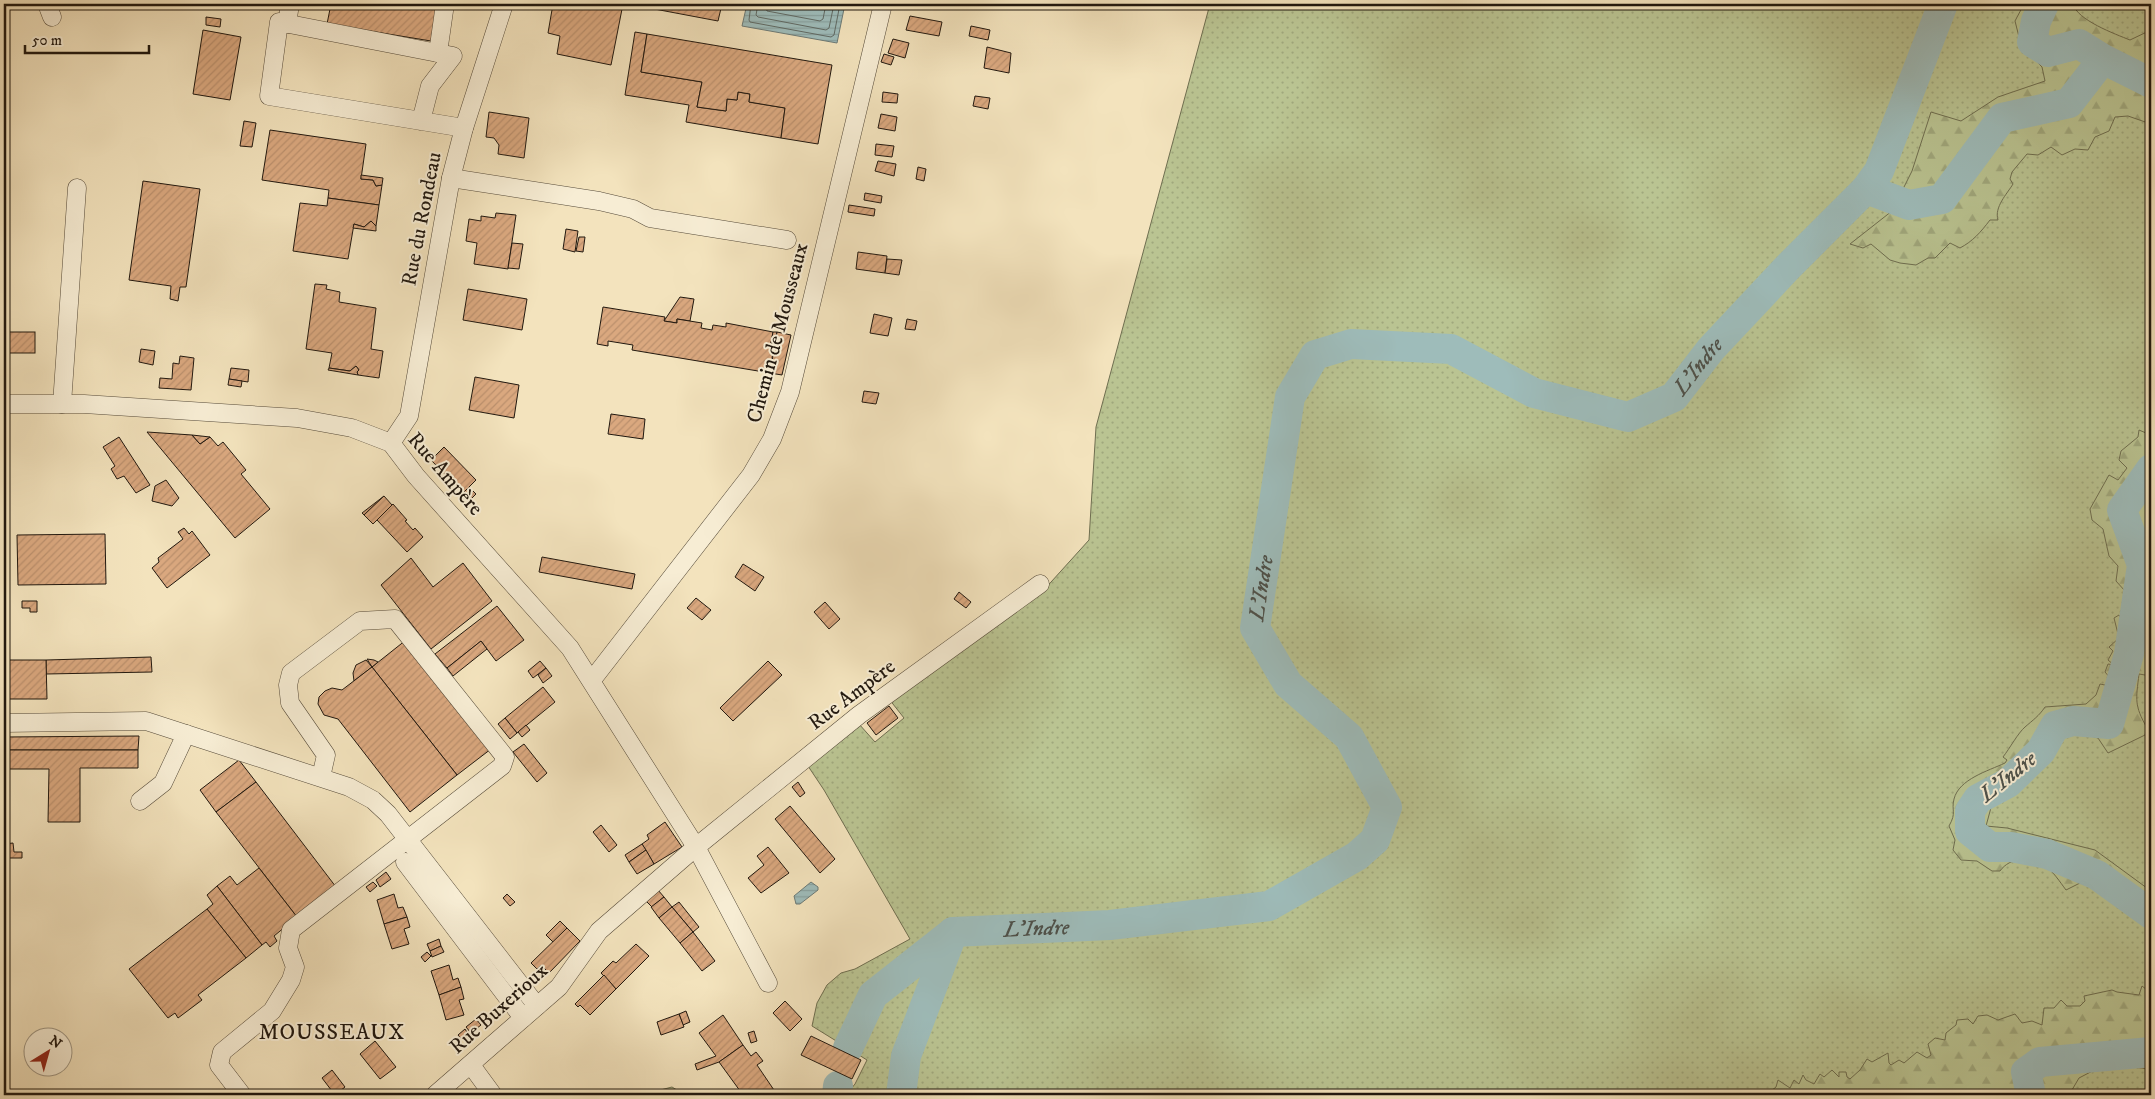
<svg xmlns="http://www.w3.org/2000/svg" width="2155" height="1099" font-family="'IM FELL DW Pica',serif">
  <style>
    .grass { fill: url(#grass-dots); stroke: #6e6e50 }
    .forest { fill: url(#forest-firs); stroke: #6e6e50 }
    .water { fill: url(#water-rules); stroke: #6c7a76 }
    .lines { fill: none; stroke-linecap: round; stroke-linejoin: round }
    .shore { stroke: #606a64; stroke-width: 1 }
    .river { stroke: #9ebcba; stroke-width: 30 }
    .building { fill: url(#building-hatch); stroke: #21180f }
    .minor-casing { stroke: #564b3a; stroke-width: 19 }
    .minor { stroke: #f7edd4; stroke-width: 18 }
    .labels { text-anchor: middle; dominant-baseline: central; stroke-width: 4; stroke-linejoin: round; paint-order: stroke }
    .street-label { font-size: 21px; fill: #21180f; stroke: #f7edd4 }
    .water-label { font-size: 22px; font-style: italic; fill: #4d514b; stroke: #f7edd4 }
    .neighbourhood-label { font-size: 22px; letter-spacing: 1px; fill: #21180f; stroke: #f7edd4 }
  </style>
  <defs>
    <pattern id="grass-dots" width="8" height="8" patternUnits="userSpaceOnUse" patternTransform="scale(1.25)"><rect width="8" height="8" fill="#bac492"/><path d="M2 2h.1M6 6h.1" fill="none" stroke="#a0a87d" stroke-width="1.8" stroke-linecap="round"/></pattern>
    <pattern id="forest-firs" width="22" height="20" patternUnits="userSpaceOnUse" patternTransform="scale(1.25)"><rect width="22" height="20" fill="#bac492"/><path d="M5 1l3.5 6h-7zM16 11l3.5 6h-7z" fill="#a0a87d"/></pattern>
    <pattern id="water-rules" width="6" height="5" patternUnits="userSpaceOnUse" patternTransform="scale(1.25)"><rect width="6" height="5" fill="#9ebcba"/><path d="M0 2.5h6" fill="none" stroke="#88a19f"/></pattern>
    <pattern id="building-hatch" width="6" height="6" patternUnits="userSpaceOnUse" patternTransform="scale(1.25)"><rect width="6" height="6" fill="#daa87f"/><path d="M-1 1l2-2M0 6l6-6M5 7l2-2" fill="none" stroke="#bb906d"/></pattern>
  </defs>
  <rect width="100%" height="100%" fill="#f3e3bd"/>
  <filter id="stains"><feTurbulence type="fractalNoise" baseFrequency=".004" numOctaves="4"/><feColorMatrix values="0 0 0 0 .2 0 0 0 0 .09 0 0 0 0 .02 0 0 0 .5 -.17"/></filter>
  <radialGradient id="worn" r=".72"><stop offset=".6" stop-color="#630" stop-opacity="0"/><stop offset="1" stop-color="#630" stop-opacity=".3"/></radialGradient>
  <g class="grass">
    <path d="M1210 4H2151V30L2148 31 2151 61V1095H846L855 1084 867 1060 812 1026 817 1003 827 985 841 973 855 969 910 939 824 790 806 763 859 724 875 742 904 718 889 699 1042 592 1089 540 1096 427Z"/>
    <path d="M672 1087 685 1095H641Z"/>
  </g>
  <g class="forest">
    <path d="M2024 4H2073C2077 20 2115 34 2130 40L2151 30V124L2128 116 2115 117 2109 131 2095 137 2088 150 2075 149 2062 155 2051 147 2038 155 2027 154 2012 172 2010 179 2013 184C2007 194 1994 207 1998 220H1990C1980 233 1973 241 1960 248L1950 243 1935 258H1928L1916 265 1900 263 1890 260 1871 244 1863 248 1850 244 1892 211 1912 171 1931 112 1961 121 1998 97 2045 81 2042 67 2021 45 2015 21Z"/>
    <path d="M2151 424V574L2148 578 2151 580V619L2147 634 2148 643 2151 652 2149 660 2151 661V676L2139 674C2136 700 2134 705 2147 728L2145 735 2108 753 2098 738 2067 729C2050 741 2043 760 2031 776 2022 788 2005 796 1992 804L1986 826 2007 828 2095 850 2151 891V936L2150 937C2143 924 2145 917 2141 906 2137 897 2111 886 2101 880L2093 889 2084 881 2066 890C2060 882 2053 871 2045 866 2030 856 2010 857 2000 871H1992L1977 861 1961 860 1953 850 1955 840 1949 826C1957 812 1951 811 1954 799 1959 779 1988 771 2005 763L2007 760 2003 757C2010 748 2018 733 2025 727 2033 720 2039 716 2045 707L2086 704 2096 695 2100 684 2105 685 2111 679 2105 672 2108 664 2114 665 2108 660 2113 651 2109 647 2119 638 2114 618 2119 615 2124 623 2126 619 2120 612 2128 602 2125 591 2116 581 2118 566 2109 556 2103 529 2092 520 2090 509 2109 475 2118 480 2127 468 2119 460 2121 451 2138 437 2139 430 2146 433 2147 425Z"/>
    <path d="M2142 986 2151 993V1070L2142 1068 2104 1065 2079 1078 2069 1095H1766L1776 1087 1778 1080 1790 1088 1794 1080 1799 1084 1803 1075 1806 1080 1814 1084 1820 1074 1824 1077 1832 1070 1839 1077V1072H1846L1847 1077 1850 1079 1860 1070 1867 1059 1872 1062 1888 1053 1889 1063 1891 1065 1899 1060 1904 1063 1917 1052 1927 1058 1931 1055 1928 1044 1935 1038 1945 1040 1946 1033 1956 1025 1957 1020 1968 1019 1973 1024 1978 1016 1987 1015 1998 1020 2015 1014 2022 1023 2032 1021 2042 1025 2044 1008H2054L2061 1000 2067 1006H2080L2085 1001 2084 996 2112 990 2117 992 2139 995Z"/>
  </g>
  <g class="water">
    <path d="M747 4H845L837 43 742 26Z"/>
    <path d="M811 882 818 887V890L800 904H796L794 896Z"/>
  </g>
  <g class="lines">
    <g class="shore">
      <path d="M751 4 749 20 750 22 831 37 834 35 840 4"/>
      <path d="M758 4 756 15 758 17 826 30 829 28 834 4"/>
      <path d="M765 4 767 11 820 21 823 19 826 4"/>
    </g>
    <g class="river">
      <path d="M2044 4 2036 21 2032 42 2048 52 2079 44 2103 59 2151 83"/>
      <path d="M1866 189 1909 205 1942 199 2002 118 2069 103 2103 59"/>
      <path d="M2151 469 2122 510 2142 565 2129 654 2109 724 2073 721 2055 726 2041 751 2008 783 1978 799 1970 811V831L1990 847H2011L2047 854 2097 875 2151 914"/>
      <path id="s1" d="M848 1048 873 995 953 932 1110 925 1269 906 1357 856 1375 840 1387 807 1349 737 1288 684 1255 628 1290 397 1315 355 1351 344 1451 349 1534 393 1628 417 1674 397 1711 349 1787 268 1866 189 1879 171 1943 4"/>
      <path d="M837 1095 838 1086"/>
      <path d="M901 1095 906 1056 953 932"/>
      <path d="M2031 1095 2026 1072 2040 1062 2151 1052"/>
    </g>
  </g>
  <g class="building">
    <path d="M331 4H437L431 41 327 24Z"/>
    <path d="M553 4H623L611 65 557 54 560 36 548 33Z"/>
    <path d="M628 4H722L718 21Z"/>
    <path d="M910 16 942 22 939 36 906 30Z"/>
    <path d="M206 17 221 19 220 27 206 25Z"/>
    <path d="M971 26 990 30 988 40 969 36Z"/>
    <path d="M203 30 241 37 230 100 193 94Z"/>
    <path d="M635 32 647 34 641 72 702 82 697 107 726 111 727 99 737 100 738 92 750 94 749 102 785 108 781 138 686 122 689 105 625 95Z"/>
    <path d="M647 34 832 65 818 144 781 138 785 108 749 102 750 94 738 92 737 100 727 99 726 111 697 107 702 82 641 72Z"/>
    <path d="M893 39 909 43 905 58 888 53Z"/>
    <path d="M987 47 1011 53 1009 73 984 68Z"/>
    <path d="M884 54 894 57 891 65 881 62Z"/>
    <path d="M883 92 898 94 897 103 882 102Z"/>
    <path d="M975 96 990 98 988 109 973 106Z"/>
    <path d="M489 112 529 118 524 158 498 154 499 145 494 138 486 137Z"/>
    <path d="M881 114 897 117 895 131 878 128Z"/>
    <path d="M244 121 256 123 252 147 240 146Z"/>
    <path d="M270 130 366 144 361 179 373 180 376 186 382 185 379 205 328 198 329 190 262 180Z"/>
    <path d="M876 144 894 146 892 157 875 155Z"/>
    <path d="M878 161 896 164 894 176 875 171Z"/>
    <path d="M918 167 926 169 924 181 916 179Z"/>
    <path d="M361 175 383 178 382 185 376 186 373 180 361 179Z"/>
    <path d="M143 181 200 189 186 287H180L178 301 170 299 171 286 129 280Z"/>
    <path d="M865 193 882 196 881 203 864 200Z"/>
    <path d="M328 198 379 205 376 226 371 221 364 227 354 224 348 259 293 251 300 203 327 206Z"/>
    <path d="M849 205 875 209 874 216 848 212Z"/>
    <path d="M496 213 516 215 508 269 474 264 477 243 466 241 469 219 481 221V216L495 218Z"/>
    <path d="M371 221 376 226V231L353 228 354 224 364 227Z"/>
    <path d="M566 229 578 231 575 252 563 249Z"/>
    <path d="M579 237H585L583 252 576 251Z"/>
    <path d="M512 243 523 244 519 269 508 268Z"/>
    <path d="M858 252 887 256 885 273 856 269Z"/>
    <path d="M887 259 902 260 899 275 885 273Z"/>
    <path d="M315 284 327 285 326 289 340 292 339 302 376 308 371 349 383 351 379 378 358 375 357 372 359 370 356 366 350 371 329 368 332 353 306 349Z"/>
    <path d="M468 289 527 299 522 330 463 320Z"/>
    <path d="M680 297 694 299 690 321 677 319V323L664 321Z"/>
    <path d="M603 307 665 317 664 321 677 323V319L702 323 701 328 712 330 713 325 726 327V323L773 332 771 343 774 344 770 373 632 350 633 345 608 341V346L597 344Z"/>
    <path d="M874 314 892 318 888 336 870 333Z"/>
    <path d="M907 319 917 321 915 330 905 329Z"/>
    <rect x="4" y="332" width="31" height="21"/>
    <path d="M773 332H777L774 344 771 343Z"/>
    <path d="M777 332 791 335 782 375 770 373Z"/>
    <path d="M141 349 155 351 153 365 139 362Z"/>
    <path d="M180 356 194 358 191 390 159 388 160 378 172 379 173 363 179 364Z"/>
    <path d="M356 366 359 370 357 372 358 375 328 370 329 368 350 371Z"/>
    <path d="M231 368 249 370 248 382 229 379Z"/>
    <path d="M475 377 519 385 514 418 469 410Z"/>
    <path d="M229 379 242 381 241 387 228 385Z"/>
    <path d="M864 391 879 393 876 404 862 402Z"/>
    <path d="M611 414 645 419 643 439 608 434Z"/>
    <path d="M147 432 192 435 200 444 210 437 218 446 223 442 246 470 241 474 270 509 235 538Z"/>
    <path d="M192 435 210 437 200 444Z"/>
    <path d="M119 437 150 485 136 493 124 476 117 479 111 469 115 466 103 447Z"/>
    <path d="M444 447 476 480 463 493 431 460Z"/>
    <path d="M166 480 179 498 172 506 152 501 155 486Z"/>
    <path d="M469 487 476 494 470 500 463 493Z"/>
    <path d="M384 496 364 515 362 513Z"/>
    <path d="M384 496 392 505 373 524 364 515Z"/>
    <path d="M393 504 407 520 405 521 413 530 415 528 423 537 407 552 377 520Z"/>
    <path d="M184 528 189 534 192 531 210 555 167 588 152 568 159 562 158 558 183 539 178 532Z"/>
    <path d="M105 534 106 584 18 585 17 535Z"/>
    <path d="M542 557 635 574 632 589 539 572Z"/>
    <path d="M411 558 433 587 463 563 492 601 431 649 381 585Z"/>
    <path d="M743 564 764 577 755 591 735 577Z"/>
    <path d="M959 592 971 602 966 608 954 599Z"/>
    <path d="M696 598 711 610 702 620 687 608Z"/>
    <path d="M22 601H37V612H30V608H22Z"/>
    <path d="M825 602 840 619 829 629 814 612Z"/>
    <path d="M497 606 524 640 496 661 481 641 447 668 435 654Z"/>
    <path d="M406 640 491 749 457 775 372 667Z"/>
    <path d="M481 641 487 649 453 676 447 668Z"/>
    <path d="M151 657 152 672 46 674V660Z"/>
    <path d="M367 659 374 660 378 662 372 667Z"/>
    <path d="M4 660H46L47 699H4Z"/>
    <path d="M366 660 372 667 354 681 353 673 356 665Z"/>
    <path d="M540 661 546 668 533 678 528 671Z"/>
    <path d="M768 661 782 675 733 721 720 708Z"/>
    <path d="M372 667 457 775 410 812 338 719 324 715 318 704 319 697 325 691 332 688 342 690Z"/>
    <path d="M546 668 552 676 543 683 538 675Z"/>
    <path d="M543 687 555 702 517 733 505 718Z"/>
    <path d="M889 706 898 718 876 735 867 723Z"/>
    <path d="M505 718 517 733 510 739 498 724Z"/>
    <path d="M526 725 530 730 522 737 518 732Z"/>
    <path d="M139 736 138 750H4V737Z"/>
    <path d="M524 744 547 773 537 782 513 752Z"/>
    <path d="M4 750H138V768H80V822H48L49 769H4Z"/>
    <path d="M239 760 256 782 216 812 200 790Z"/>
    <path d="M256 782 336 887 297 917 216 812Z"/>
    <path d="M798 782 805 793 800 797 792 787Z"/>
    <path d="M790 806 835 859 820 873 775 819Z"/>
    <path d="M665 822 682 847 654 864 642 844 649 839 647 835Z"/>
    <path d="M601 825 617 845 609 852 593 832Z"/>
    <path d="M13 843 14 852H22V858H4V844Z"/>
    <path d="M642 844 646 850 629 862 625 855Z"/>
    <path d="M768 847 789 873 761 893 748 878 764 865 757 856Z"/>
    <path d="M646 850 654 864 637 874 629 862Z"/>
    <path d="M259 868 297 917 274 936 277 941 270 947 266 942 262 945 217 886 230 876 237 885Z"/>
    <path d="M386 872 391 879 380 887 376 880Z"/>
    <path d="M373 882 377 886 370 892 366 887Z"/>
    <path d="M217 886 262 945 246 958 207 909 213 904 207 895Z"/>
    <path d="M658 890 664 897 652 907 646 901Z"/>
    <path d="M394 894 398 908 403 907 407 917 384 924 377 900Z"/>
    <path d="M507 894 515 902 510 906 503 898Z"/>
    <path d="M664 897 672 907 659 918 651 907Z"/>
    <path d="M679 902 699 927 693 932 672 907Z"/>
    <path d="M672 907 693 932 680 943 659 918Z"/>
    <path d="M207 909 246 958 198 995 202 1000 178 1018 175 1013 168 1018 129 969Z"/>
    <path d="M407 917 410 927 404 929 409 944 392 949 384 924Z"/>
    <path d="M560 921 567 928 553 942 546 935Z"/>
    <path d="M567 928 580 941 549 973 541 965 537 969 531 963Z"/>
    <path d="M693 932 715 961 702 971 680 943Z"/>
    <rect x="4" y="937" width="3" height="18"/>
    <path d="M439 939 441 946 430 951 427 944Z"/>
    <path d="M636 944 649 956 616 989 601 973 613 961 616 963Z"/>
    <path d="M441 946 444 952 432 957 430 951Z"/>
    <path d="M427 952 431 956 425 962 421 957Z"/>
    <path d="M449 965 453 980 458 978 461 987 439 995 431 971Z"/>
    <path d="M604 975 616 989 590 1015 580 1005 578 1007 575 1004Z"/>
    <path d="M461 987 464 999 459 1000 464 1015 446 1020 439 995Z"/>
    <path d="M785 1001 802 1019 790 1031 773 1013Z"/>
    <path d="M686 1011 690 1022 683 1025 679 1014Z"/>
    <path d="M679 1014 684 1027 661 1035 657 1022Z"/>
    <path d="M723 1015 743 1045 719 1062 697 1070 695 1064 716 1056 699 1033Z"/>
    <path d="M476 1019 481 1025 471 1033 466 1027Z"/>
    <path d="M465 1029 468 1034 462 1040 458 1035Z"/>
    <path d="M754 1031 757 1041 751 1043 748 1033Z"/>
    <path d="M811 1036 861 1060 852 1079 801 1055Z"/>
    <path d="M375 1041 396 1067 380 1079 360 1054Z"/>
    <path d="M743 1045 751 1056 756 1052 763 1061 757 1065 776 1093 773 1095H743L719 1062Z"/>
    <path d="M332 1070 345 1087 335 1095 322 1078Z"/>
  </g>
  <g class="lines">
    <g class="minor-casing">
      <g id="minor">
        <path d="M47 4 52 17"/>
        <path d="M287 24 290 4"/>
        <path d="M438 53 445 4"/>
        <path d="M421 121 430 86 453 56 279 22 269 96 464 128"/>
        <path d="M451 178 599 201 633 209 650 218 787 240"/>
        <path d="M4 404H84L297 418 352 428 391 443 416 476 570 648 696 847 768 983"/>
        <path d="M62 404 77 188"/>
        <path d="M391 443 409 416 451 178 464 128 504 4"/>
        <path d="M592 680 751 475 772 439 790 392 883 4"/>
        <path d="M4 723 146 721 349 787 373 800 388 814 537 1006"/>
        <path d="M140 801 163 783 186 734"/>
        <path d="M405 862 523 1018"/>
        <path d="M471 1065 493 1095"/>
        <path d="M242 1095 219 1065 222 1052 272 1011 291 980 295 967 288 948 291 930 502 766 505 757 395 619 360 621 291 673 288 685 290 703 326 755 321 777"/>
        <path d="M435 1095 559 987 599 931 696 847 859 715 1040 584"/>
      </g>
    </g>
    <use href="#minor" class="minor"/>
  </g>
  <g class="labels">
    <g class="street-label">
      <text transform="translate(422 219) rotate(-79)">Rue du Rondeau</text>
      <text transform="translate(778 333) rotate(-75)">Chemin de Mousseaux</text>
      <text transform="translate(445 474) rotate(49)">Rue Ampère</text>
      <text transform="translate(852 695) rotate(-37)">Rue Ampère</text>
      <text transform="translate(499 1009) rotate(-42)">Rue Buxerioux</text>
    </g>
    <g class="water-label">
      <text stroke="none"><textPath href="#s1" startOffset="1564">L'Indre</textPath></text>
      <text stroke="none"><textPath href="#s1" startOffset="904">L'Indre</textPath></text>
      <text transform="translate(2008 777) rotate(-39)">L'Indre</text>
      <text stroke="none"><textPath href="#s1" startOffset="244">L'Indre</textPath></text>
    </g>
    <g class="neighbourhood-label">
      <text x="332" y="1032">MOUSSEAUX</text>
    </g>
  </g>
  <rect width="2155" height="1099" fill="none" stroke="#f3e3bd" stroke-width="20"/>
  <rect x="5" y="5" width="2145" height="1089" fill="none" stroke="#21180f" stroke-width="2.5"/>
  <rect x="10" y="10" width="2135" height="1079" fill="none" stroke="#21180f"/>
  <g transform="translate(48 1052) rotate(37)"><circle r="24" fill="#f7edd4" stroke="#a19885"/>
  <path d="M0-4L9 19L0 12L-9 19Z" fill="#8f2418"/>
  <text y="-8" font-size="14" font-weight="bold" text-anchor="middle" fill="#21180f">N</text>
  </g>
  <path d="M25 45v8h124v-8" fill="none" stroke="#21180f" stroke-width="2.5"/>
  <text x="32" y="45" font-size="15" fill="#21180f" stroke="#f7edd4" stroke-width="4" paint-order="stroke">50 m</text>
  <rect width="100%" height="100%" filter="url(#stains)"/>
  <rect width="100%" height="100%" fill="url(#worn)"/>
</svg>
